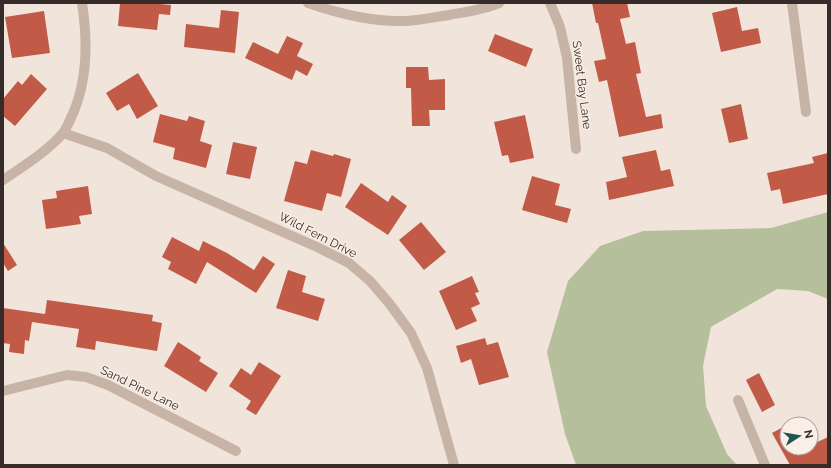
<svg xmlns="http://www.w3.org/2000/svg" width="831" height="468" font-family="Raleway,sans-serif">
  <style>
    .green { fill: #b6bf9c }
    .building { fill: #c15b48 }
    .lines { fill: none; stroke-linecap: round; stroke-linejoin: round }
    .minor { stroke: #c8b4a7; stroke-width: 10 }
    .labels { text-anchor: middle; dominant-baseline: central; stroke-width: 3; stroke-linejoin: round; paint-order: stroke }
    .street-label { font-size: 12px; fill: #352b28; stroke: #f9efe7 }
  </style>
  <rect width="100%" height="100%" fill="#f1e5db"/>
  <path class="green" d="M828 212V299L808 291 777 289 711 327 703 366 706 406 727 454 737 465H576L565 434 547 352 568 281 600 246 643 231 771 228Z"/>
  <g class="building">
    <path d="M120 3H160V4L171 5 170 15 159 14 157 30 118 26Z"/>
    <path d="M592 3H627L630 17 620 19 626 44 635 42 641 73 636 74 646 117 661 114 663 128 619 137 607 80 599 82 594 61 606 59 598 23H596Z"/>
    <path d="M737 7 742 31 758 28 761 43 721 52 712 13Z"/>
    <path d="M221 10 239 12 235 53 184 47 186 24 219 28Z"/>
    <path d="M44 11 50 53 12 58 5 17Z"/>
    <path d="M495 34 533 49 526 67 488 51Z"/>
    <path d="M287 36 303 43 297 56 313 64 307 76 296 70 292 80 245 58 253 42 278 54Z"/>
    <path d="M406 67H428L429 80 445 79V110H429L430 126H412L411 88H406Z"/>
    <path d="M138 73 158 106 137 119 129 104 117 111 106 93Z"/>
    <path d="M31 74 47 89 15 126 3 116V99L18 81 22 85Z"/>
    <path d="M741 104 748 139 729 143 721 109Z"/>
    <path d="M160 114 187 121 189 116 205 121 200 141 212 145 206 168 173 159 175 148 153 142Z"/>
    <path d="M525 115 534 158 510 163 508 155 502 156 494 122Z"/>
    <path d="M233 142 257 147 250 179 226 174Z"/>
    <path d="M311 150 333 156 334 154 351 159 341 197 327 193 322 211 284 201 295 161 307 164Z"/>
    <path d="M656 150 661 171 670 169 674 186 609 200 606 182 627 177 622 157Z"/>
    <path d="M828 153V194L783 204 780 189 771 191 767 173 814 163 812 157Z"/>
    <path d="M532 176 560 184 555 205 571 209 567 223 522 210Z"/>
    <path d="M361 183 388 202 392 195 407 206 388 235 345 207Z"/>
    <path d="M88 186 92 214 79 216 81 224 46 229 42 200 57 198 56 191Z"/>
    <path d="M421 222 446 252 424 270 399 240Z"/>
    <path d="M172 237 199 251 203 241 227 253 254 270 263 256 275 264 256 293 207 262 196 284 168 269 171 262 162 257Z"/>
    <path d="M3 243 17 265 8 271 3 263Z"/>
    <path d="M288 270 306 276 302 292 325 299 318 321 276 308Z"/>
    <path d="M472 276 479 292 475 293 480 304 471 308 477 321 456 330 439 291Z"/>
    <path d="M47 300 153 315 152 321 162 323 157 351 96 341 95 350 76 347 79 329 32 322 29 341 25 340 24 354 9 352 10 344 3 343V308L45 314Z"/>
    <path d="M485 338 487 345 498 342 509 377 479 385 471 359 461 363 456 346Z"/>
    <path d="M178 342 201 357 199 361 218 373 206 392 164 366Z"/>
    <path d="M259 362 281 376 256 415 246 409 251 401 229 386 241 368 251 375Z"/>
    <path d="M759 373 775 405 762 412 746 380Z"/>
    <path d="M787 425V448H811V445L828 437V465H790L772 433Z"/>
  </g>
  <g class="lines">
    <g class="minor">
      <path d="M308 3C337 13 373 22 404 21 419 21 434 17 449 15 465 12 484 10 499 3"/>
      <path d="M550 3 560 27 567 58 576 149"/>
      <path d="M792 3 806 112"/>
      <path d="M63 133 107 148 156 176 317 247 349 263 370 281 389 303 411 333 427 368 454 465"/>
      <path d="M3 180C22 167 48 151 63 133 66 129 68 124 70 120 88 84 88 42 82 3"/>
      <path d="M3 391 67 375 86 377 108 385 236 451"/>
      <path d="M738 400 765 465"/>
    </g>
  </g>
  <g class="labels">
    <g class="street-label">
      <text transform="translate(582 85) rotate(83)">Sweet Bay Lane</text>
      <text transform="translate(318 235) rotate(27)">Wild Fern Drive</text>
      <text transform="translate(140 388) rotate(26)">Sand Pine Lane</text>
    </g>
  </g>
  <rect width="831" height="468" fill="none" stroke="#352b28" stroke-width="8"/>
  <g transform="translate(799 436) rotate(78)"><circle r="19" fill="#f9efe7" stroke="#aba19b"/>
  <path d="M0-3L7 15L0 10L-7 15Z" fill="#1f5554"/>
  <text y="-6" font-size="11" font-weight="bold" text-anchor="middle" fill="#352b28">N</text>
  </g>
</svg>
